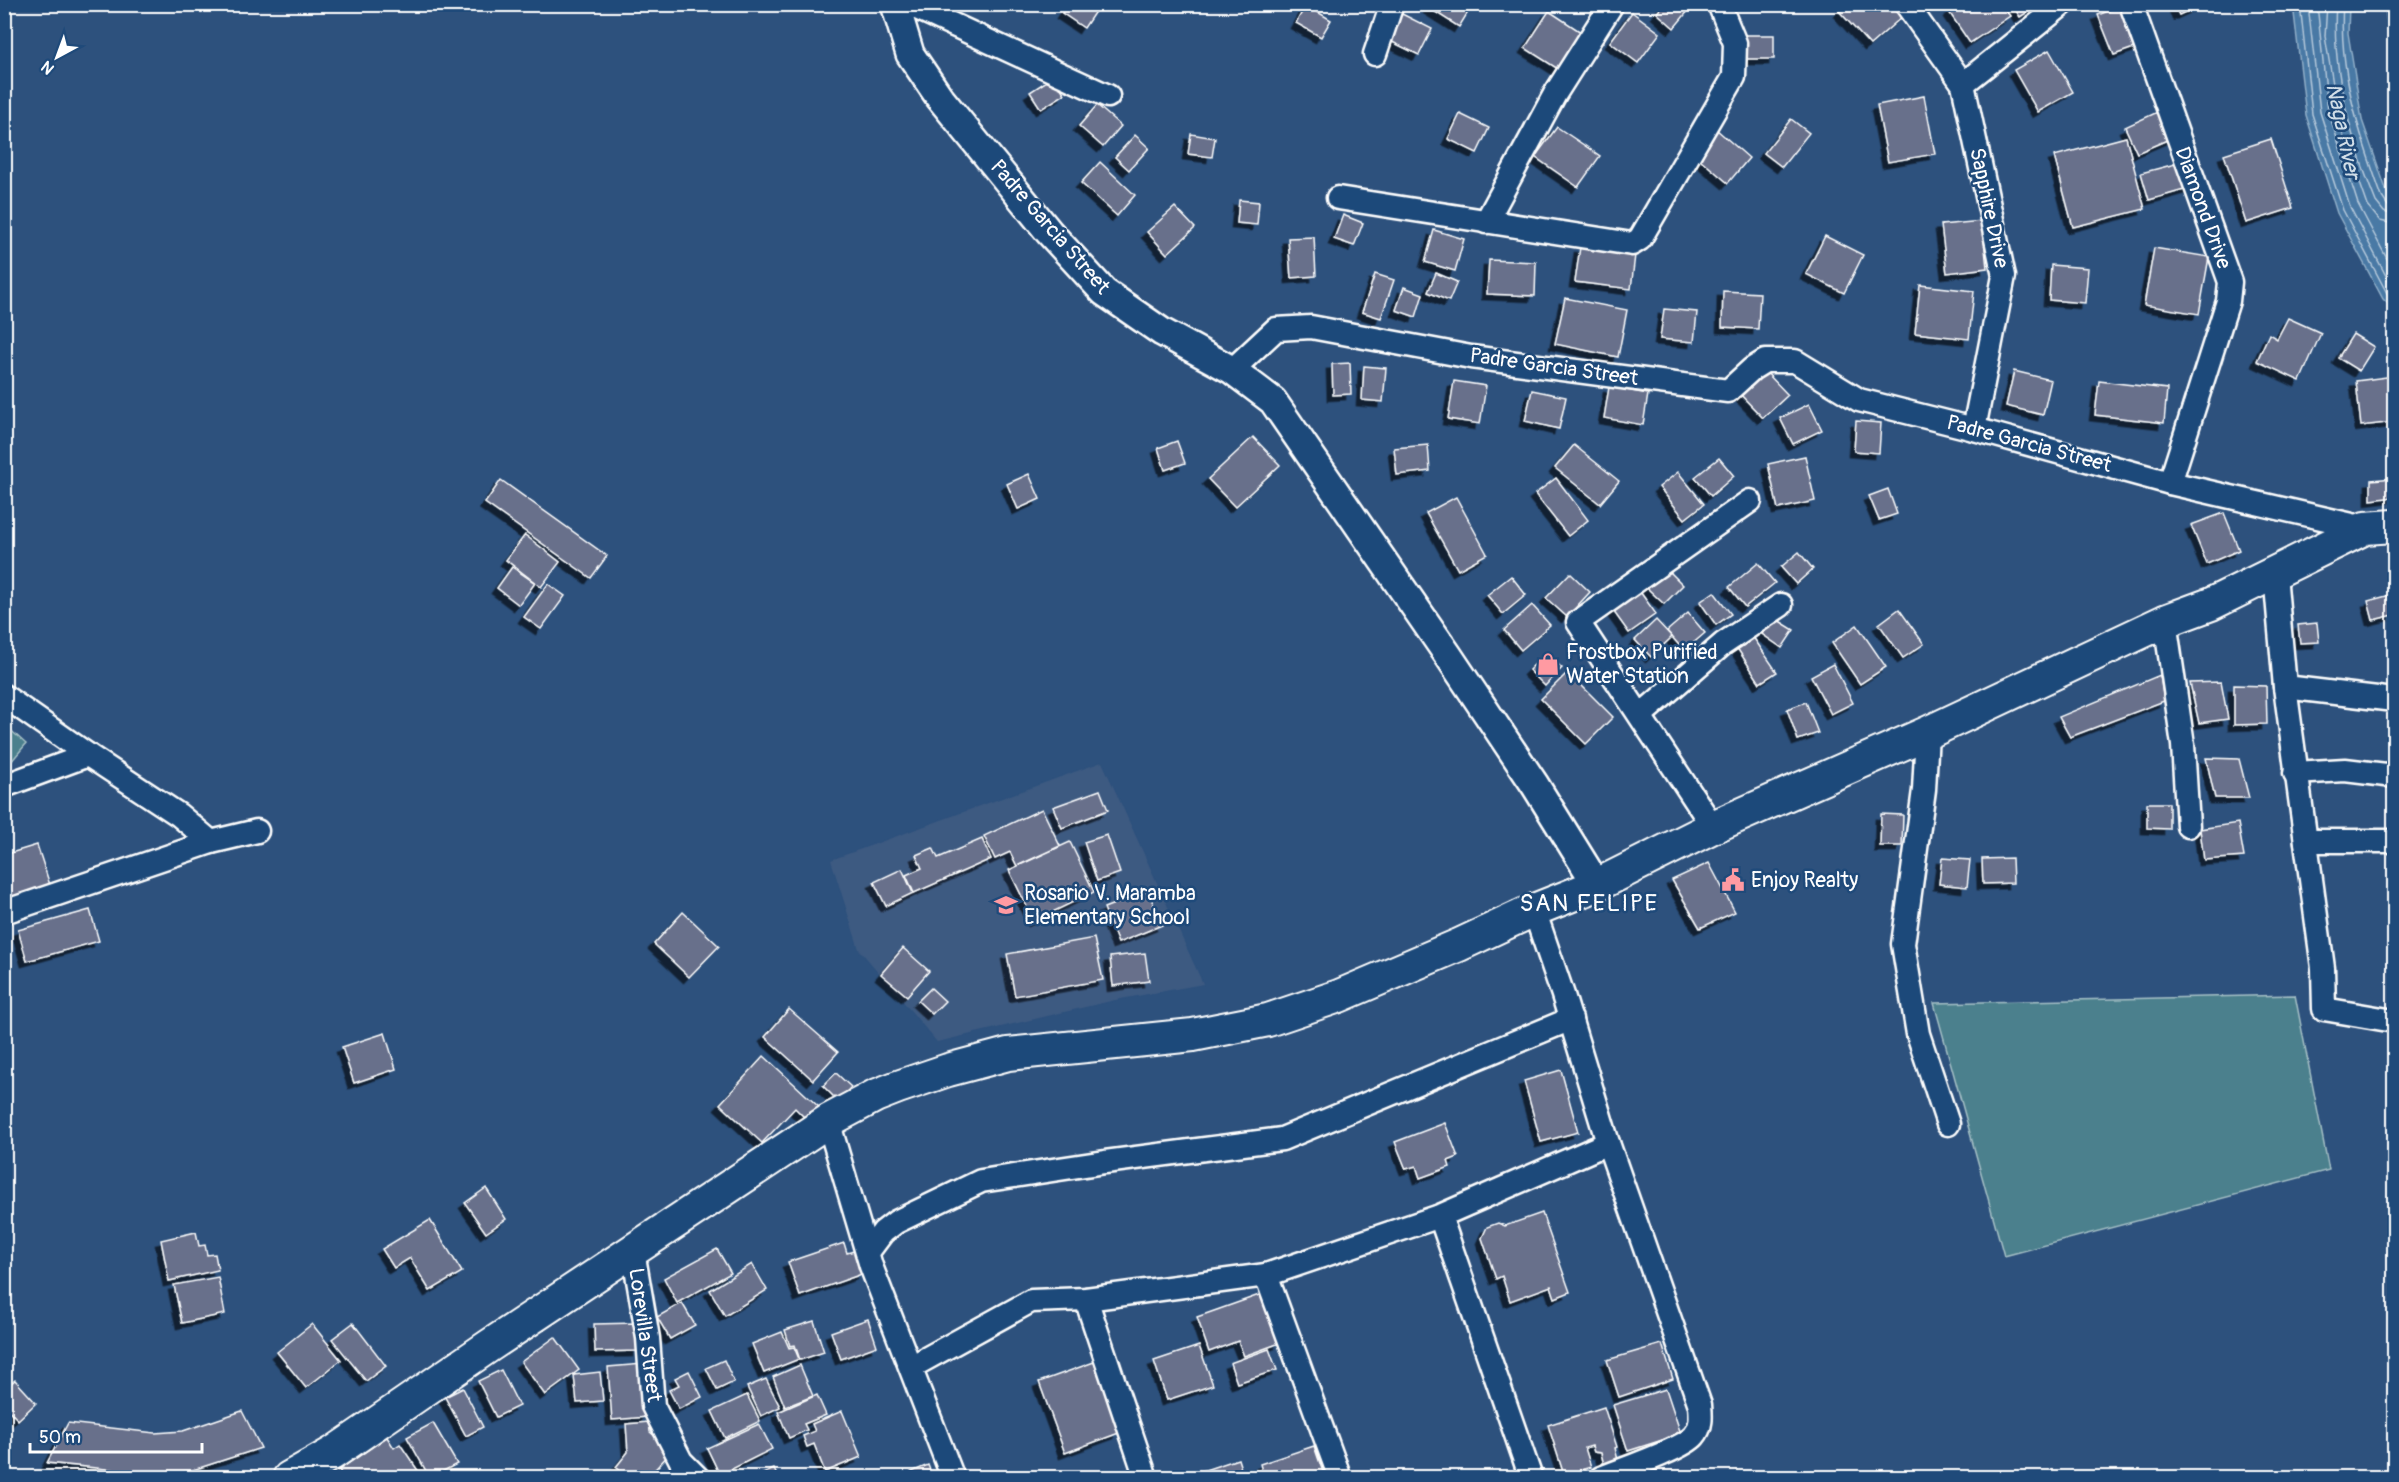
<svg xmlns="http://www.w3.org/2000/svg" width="2399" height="1482" font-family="Pangolin,sans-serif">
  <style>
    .built { fill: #3e5a81 }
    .green { fill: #4c808d; stroke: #a6c0c6; stroke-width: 1.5 }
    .water { fill: #4879a5; stroke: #91afc9; stroke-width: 1.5 }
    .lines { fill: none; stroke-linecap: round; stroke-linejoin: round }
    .shore { stroke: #b6c9db; stroke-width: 1.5 }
    .building { fill: #676f8b; stroke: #fff; stroke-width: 1.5; filter: url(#shadow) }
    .minor-casing { stroke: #fff; stroke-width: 27 }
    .tertiary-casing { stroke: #fff; stroke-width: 32 }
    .secondary-casing { stroke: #fff; stroke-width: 36 }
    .minor { stroke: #1f4a7a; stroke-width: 22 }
    .tertiary { stroke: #1f4a7a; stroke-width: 27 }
    .secondary { stroke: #1f4a7a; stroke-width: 32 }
    .labels { text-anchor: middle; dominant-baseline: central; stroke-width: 5; stroke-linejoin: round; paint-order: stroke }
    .street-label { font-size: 21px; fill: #fff; stroke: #1f4a7a }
    .poi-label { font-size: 21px; fill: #fff; stroke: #1f4a7a; text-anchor: start }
    .water-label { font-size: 22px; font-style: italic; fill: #d1dee8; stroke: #1f4a7a }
    .quarter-label { font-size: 24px; letter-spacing: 1.5px; fill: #fff; stroke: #1f4a7a }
  </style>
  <defs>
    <filter id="shadow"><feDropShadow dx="-5.5" dy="5.5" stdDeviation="0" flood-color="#0009"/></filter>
  </defs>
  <rect width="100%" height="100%" fill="#2d517d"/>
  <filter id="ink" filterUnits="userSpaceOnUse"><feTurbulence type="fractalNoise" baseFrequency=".0167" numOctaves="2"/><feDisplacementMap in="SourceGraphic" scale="12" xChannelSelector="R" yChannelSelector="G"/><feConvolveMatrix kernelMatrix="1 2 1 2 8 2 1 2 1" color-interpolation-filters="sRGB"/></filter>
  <g filter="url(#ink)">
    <path class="built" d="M1102 762 1203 984 1115 1000 937 1042 859 949 831 860Z"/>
    <g class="green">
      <path d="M2385 5H2394V79L2392 72Z"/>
      <path d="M5 725 26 744 5 769Z"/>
      <path d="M2295 995 2329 1170 2004 1256 1934 1003Z"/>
    </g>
    <path class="water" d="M2295 5H2349L2348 33 2362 120 2388 195 2394 206V309L2383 299 2337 213 2306 115 2294 13Z"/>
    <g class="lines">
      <g class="shore">
        <path d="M2300 4 2312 114 2343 210 2388 295 2394 301"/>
        <path d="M2308 4 2320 112 2350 207 2394 291"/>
        <path d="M2317 4 2328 110 2358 204 2394 272"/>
        <path d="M2327 4 2325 36 2340 126 2368 206 2380 221 2394 224"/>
        <path d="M2336 4C2331 71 2351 140 2376 202L2384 212 2394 215"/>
        <path d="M2343 4C2338 71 2360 136 2382 197L2388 206 2394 208"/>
      </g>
    </g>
    <g class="building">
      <path d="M1068 4H1100L1084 28 1062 13Z"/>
      <path d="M1431 4H1473L1459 27 1429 8Z"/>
      <path d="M1664 4H1694L1674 28 1657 13Z"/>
      <path d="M1847 4H1893L1903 16 1870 45 1839 11Z"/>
      <path d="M1960 4H2002L2010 16 1970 43 1949 12Z"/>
      <path d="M2012 4H2040L2020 17Z"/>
      <path d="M2126 4 2142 45 2114 55 2098 15Z"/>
      <path d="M2174 4H2202L2179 15Z"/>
      <path d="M1306 5 1331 20 1321 37 1296 23Z"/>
      <path d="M1549 11 1581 32 1558 69 1525 48Z"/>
      <path d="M1632 12 1660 33 1638 63 1610 42Z"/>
      <path d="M1402 14 1432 29 1419 55 1388 40Z"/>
      <rect x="1744" y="35" width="30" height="24"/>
      <path d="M2049 50 2073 92 2038 112 2014 70Z"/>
      <path d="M1053 77 1065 94 1041 109 1030 92Z"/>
      <path d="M1924 96 1935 154 1888 162 1877 105Z"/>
      <path d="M1097 105 1121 126 1103 147 1079 126Z"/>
      <path d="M2162 110 2174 137 2137 153 2125 127Z"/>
      <path d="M1460 114 1489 128 1477 153 1448 139Z"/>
      <path d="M1791 119 1809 133 1782 167 1764 153Z"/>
      <path d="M1557 127 1600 156 1578 187 1535 157Z"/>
      <path d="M1716 129 1749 158 1728 183 1694 154Z"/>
      <path d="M1191 134 1215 138 1212 157 1188 154Z"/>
      <path d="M1135 135 1149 148 1129 170 1115 157Z"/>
      <path d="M2126 137 2145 209 2073 227 2054 156Z"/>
      <path d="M2271 139 2293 208 2246 223 2224 154Z"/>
      <path d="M1100 162 1135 195 1117 216 1081 183Z"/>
      <path d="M2183 162 2191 188 2149 200 2141 173Z"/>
      <path d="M1239 200 1259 202 1257 225 1237 223Z"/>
      <path d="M1175 207 1195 228 1167 254 1147 232Z"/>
      <path d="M1343 215 1363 223 1354 246 1334 239Z"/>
      <path d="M1982 221 1987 268 1947 273 1941 225Z"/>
      <path d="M1434 230 1464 239 1455 271 1425 262Z"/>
      <path d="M1825 236 1863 255 1844 293 1806 274Z"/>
      <path d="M1314 237 1316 276 1291 278 1288 238Z"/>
      <path d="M1580 247 1635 255 1631 289 1575 282Z"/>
      <path d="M2154 248 2209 257 2199 314 2144 305Z"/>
      <path d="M1489 260 1536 262 1535 296 1487 294Z"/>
      <path d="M2051 265 2088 268 2085 303 2049 300Z"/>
      <path d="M1436 273 1457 282 1449 301 1428 292Z"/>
      <path d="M1375 274 1394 280 1381 318 1362 312Z"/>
      <path d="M1920 285 1974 291 1969 339 1915 333Z"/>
      <path d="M1404 287 1423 294 1416 317 1396 310Z"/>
      <path d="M1723 291 1760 293 1758 329 1722 327Z"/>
      <path d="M1565 298 1627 310 1618 357 1555 344Z"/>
      <path d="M1664 309 1697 312 1694 342 1660 339Z"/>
      <path d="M2288 318 2321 333 2300 381 2257 361 2269 334 2277 339Z"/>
      <path d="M2353 334 2374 347 2359 371 2338 358Z"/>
      <path d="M1350 363 1351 394 1333 395 1332 364Z"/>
      <path d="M1364 366 1386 368 1383 402 1362 400Z"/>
      <path d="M1765 371 1788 395 1763 418 1740 394Z"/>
      <path d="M2014 371 2051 380 2043 415 2006 406Z"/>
      <path d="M2394 376V422L2361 426 2356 381Z"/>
      <path d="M1454 381 1486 386 1480 424 1448 419Z"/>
      <path d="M2099 381 2167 389 2164 423 2095 415Z"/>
      <path d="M1609 387 1648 394 1643 425 1604 418Z"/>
      <path d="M1532 390 1566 397 1559 429 1525 421Z"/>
      <path d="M1809 404 1822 430 1793 444 1780 418Z"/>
      <path d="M1856 421 1881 423 1879 453 1854 451Z"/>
      <path d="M1253 437 1280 465 1235 507 1208 479Z"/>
      <path d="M1177 441 1185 463 1165 470 1158 448Z"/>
      <path d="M1428 445 1430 471 1397 475 1394 448Z"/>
      <path d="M1574 445 1619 481 1600 504 1555 468Z"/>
      <path d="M1805 456 1815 501 1778 509 1768 464Z"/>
      <path d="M1719 458 1734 476 1711 496 1695 477Z"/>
      <path d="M1678 472 1704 504 1685 519 1659 487Z"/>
      <path d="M1029 474 1040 499 1018 509 1007 484Z"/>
      <path d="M1556 478 1588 520 1568 536 1535 494Z"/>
      <path d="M2394 478V497L2371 500V480Z"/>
      <path d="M501 480 607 556 591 578 485 503Z"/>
      <path d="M1888 489 1897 514 1879 520 1869 496Z"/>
      <path d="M1456 497 1487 554 1458 570 1426 513Z"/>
      <path d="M2224 513 2239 550 2207 564 2191 525Z"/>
      <path d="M525 535 560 562 541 587 506 560Z"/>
      <path d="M1799 552 1813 569 1796 584 1781 567Z"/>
      <path d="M1758 563 1775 583 1745 607 1729 587Z"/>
      <path d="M512 567 535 583 519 605 497 588Z"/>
      <path d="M1666 568 1683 585 1664 604 1647 588Z"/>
      <path d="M1570 573 1590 592 1567 617 1546 598Z"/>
      <path d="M1511 576 1526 595 1503 614 1487 595Z"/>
      <path d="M548 584 565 596 541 629 524 617Z"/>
      <path d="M1638 589 1656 614 1629 633 1611 608Z"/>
      <path d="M1714 592 1731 614 1716 625 1700 602Z"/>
      <path d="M2394 594V615L2373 620 2368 601Z"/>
      <path d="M1532 605 1550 625 1521 650 1504 630Z"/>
      <path d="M1899 609 1924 644 1903 658 1879 624Z"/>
      <path d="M1688 613 1705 633 1684 651 1667 631Z"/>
      <path d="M1773 617 1794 630 1782 648 1762 634Z"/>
      <path d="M1656 620 1672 637 1651 657 1635 640Z"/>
      <path d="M2317 623 2319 642 2300 643 2298 625Z"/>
      <path d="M1857 625 1886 667 1860 684 1832 643Z"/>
      <path d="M1751 634 1777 672 1760 683 1735 645Z"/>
      <path d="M1546 653 1562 668 1545 686 1529 670Z"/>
      <path d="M1833 664 1853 703 1831 714 1811 676Z"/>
      <path d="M1568 672 1613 717 1586 744 1541 699Z"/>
      <path d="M2160 675 2164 701 2070 737 2059 717Z"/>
      <path d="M2221 682 2228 719 2199 723 2190 683Z"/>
      <path d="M2234 685 2266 686 2267 724 2234 725Z"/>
      <path d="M1806 702 1818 733 1798 740 1787 709Z"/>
      <path d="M2206 758 2239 759 2249 798H2215Z"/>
      <path d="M1100 790 1108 810 1062 828 1053 807Z"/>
      <path d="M2147 803H2169V829L2147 828Z"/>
      <path d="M1042 809 1060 846 1017 866 1010 852 995 859 984 836Z"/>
      <path d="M1881 814 1903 815 1902 846H1880Z"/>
      <path d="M2238 823 2244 857 2204 860 2200 829Z"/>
      <path d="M1107 835 1120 873 1097 881 1084 842Z"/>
      <path d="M982 839 991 859 914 893 906 875 922 868 916 855 933 848 938 858Z"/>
      <path d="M1070 842 1094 892 1034 921 1009 870Z"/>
      <path d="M37 845 50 885 4 900V855Z"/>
      <path d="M1942 858 1970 860 1967 887 1939 884Z"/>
      <path d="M2012 858 2013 883 1983 884 1982 859Z"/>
      <path d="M1709 863 1735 912 1700 928 1672 880Z"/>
      <path d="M902 869 913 893 886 906 874 882Z"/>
      <path d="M1148 891 1162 925 1118 943 1104 908Z"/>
      <path d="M90 910 99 941 27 961 18 930Z"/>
      <path d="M683 912 719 946 689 977 654 944Z"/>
      <path d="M1094 938 1103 980 1015 996 1007 954Z"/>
      <path d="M903 948 929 971 907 996 881 974Z"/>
      <path d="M1145 953 1149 981 1113 986 1110 957Z"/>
      <path d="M931 988 945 1001 932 1014 918 1001Z"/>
      <path d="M789 1009 838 1052 813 1080 765 1037Z"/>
      <path d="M385 1033 396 1069 354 1083 342 1047Z"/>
      <path d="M764 1056 820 1108 808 1121 795 1108 762 1143 720 1104Z"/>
      <path d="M1561 1070 1578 1132 1541 1142 1524 1081Z"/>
      <path d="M836 1073 851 1087 838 1101 823 1086Z"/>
      <path d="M1445 1123 1458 1157 1448 1161 1450 1167 1420 1178 1416 1166 1406 1169 1395 1142Z"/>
      <path d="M486 1188 506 1219 486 1233 465 1203Z"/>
      <path d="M1542 1213 1570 1292 1555 1298 1551 1286 1510 1301 1502 1276 1496 1279 1482 1238 1487 1227 1498 1223 1505 1226Z"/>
      <path d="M430 1220 462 1272 430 1291 410 1258 394 1268 382 1249Z"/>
      <path d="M196 1232 199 1246 205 1245 207 1255 215 1254 218 1270 169 1281 161 1240Z"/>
      <path d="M844 1243 847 1253 854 1251 862 1274 800 1296 788 1262Z"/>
      <path d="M717 1249 731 1273 677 1303 664 1278Z"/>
      <path d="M752 1264 767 1290 725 1316 710 1290Z"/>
      <path d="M218 1277 225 1314 182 1323 174 1285Z"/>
      <path d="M1262 1294 1280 1343 1244 1356 1238 1341 1209 1352 1197 1317Z"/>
      <path d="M682 1303 695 1325 670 1339 657 1317Z"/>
      <path d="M868 1319 877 1346 841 1359 831 1332Z"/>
      <path d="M814 1321 824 1352 800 1360 795 1345 790 1346 785 1330Z"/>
      <path d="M353 1323 386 1366 366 1381 332 1339Z"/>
      <path d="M638 1323V1351L595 1352 594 1324Z"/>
      <path d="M312 1324 341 1360 306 1388 277 1352Z"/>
      <path d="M782 1332 789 1348 794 1347 799 1359 764 1373 752 1344Z"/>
      <path d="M555 1337 579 1370 545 1395 521 1362Z"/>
      <path d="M1662 1344 1673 1379 1619 1397 1607 1360Z"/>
      <path d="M1199 1346 1213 1385 1167 1400 1154 1361Z"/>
      <path d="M1269 1349 1277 1370 1237 1383 1230 1363Z"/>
      <path d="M724 1360 734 1382 717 1390 706 1368Z"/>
      <path d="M1094 1362 1119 1433 1065 1453 1039 1382Z"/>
      <path d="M643 1364 647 1417 612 1420 608 1367Z"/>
      <path d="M800 1365 813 1396 785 1407 773 1377Z"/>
      <path d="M501 1370 519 1406 496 1417 478 1381Z"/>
      <path d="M689 1371 702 1397 679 1409 669 1390 679 1385 675 1378Z"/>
      <path d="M600 1372 603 1401 577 1403 574 1375Z"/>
      <path d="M766 1379 780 1407 761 1416 747 1387Z"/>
      <path d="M15 1380 36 1403 18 1420 4 1405V1389Z"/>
      <path d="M463 1388 483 1427 466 1436 445 1397Z"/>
      <path d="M1666 1389 1681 1434 1628 1451 1613 1405Z"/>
      <path d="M747 1395 760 1421 725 1438 712 1411Z"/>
      <path d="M817 1395 826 1415 804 1424 807 1430 789 1438 778 1412Z"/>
      <path d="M1604 1407 1617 1447 1615 1448 1618 1460 1604 1465 1601 1453 1594 1452 1592 1446 1585 1448 1591 1467 1564 1475 1548 1425Z"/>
      <path d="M242 1411 261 1448 190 1471 156 1474 47 1463 68 1423 155 1433 183 1431Z"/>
      <path d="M842 1411 861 1457 825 1472 814 1444 807 1447 803 1436 815 1431 812 1424Z"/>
      <path d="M649 1422 650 1432 672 1451 647 1478H628L616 1467 628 1452 626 1424Z"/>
      <path d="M433 1423 457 1464 430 1478 407 1437Z"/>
      <path d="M759 1424 772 1449 720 1475 707 1448Z"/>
      <path d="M387 1437 394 1448 400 1444 423 1478H344L339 1470Z"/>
      <path d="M1314 1446 1325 1478H1264L1260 1464Z"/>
      <path d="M1238 1459 1244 1478H1185L1184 1477Z"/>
      <path d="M928 1465 933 1478H898Z"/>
      <path d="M774 1469 778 1478H754Z"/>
    </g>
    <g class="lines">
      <g class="minor-casing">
        <g id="minor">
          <path d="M908 4 1108 96"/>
          <path d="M1906 4 1963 84 2004 276 1974 429"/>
          <path d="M2131 4 2230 282 2228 301 2170 483"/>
          <path d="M1375 54 1392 4"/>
          <path d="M1963 84 2063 4"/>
          <path d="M1338 198 1632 244 1640 239 1734 77 1735 43 1719 4"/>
          <path d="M1486 222 1555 94 1612 4"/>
          <path d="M1232 370 1276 329 1311 327 1471 357 1728 391 1752 369 1765 361H1795L1859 400 1974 429 2170 483 2365 528"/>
          <path d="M2275 574 2285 687 2323 968 2324 1009 2394 1021"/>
          <path d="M2165 621 2183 745 2188 826"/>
          <path d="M2285 687 2394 700"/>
          <path d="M4 696 88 755 179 815 211 842"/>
          <path d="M1641 715 1723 644 1781 605"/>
          <path d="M1927 733 1924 790 1903 944 1918 1034 1948 1124"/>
          <path d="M2295 773 2345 770 2394 776"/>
          <path d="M4 786 88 755"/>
          <path d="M1713 827 1578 622 1750 501"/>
          <path d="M2306 841H2389"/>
          <path d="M1534 910 1563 995 1608 1143 1700 1405C1701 1416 1702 1427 1694 1436 1683 1449 1620 1470 1601 1478"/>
          <path d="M4 912 211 842 257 831"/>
          <path d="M828 1121 871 1266 953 1478"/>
          <path d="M1440 1216 1531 1478"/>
          <path d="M633 1251 648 1338 653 1406 681 1461 698 1478"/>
          <path d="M868 1252 883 1232 896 1222 981 1181 1105 1162 1282 1139 1571 1019"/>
          <path d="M1266 1275 1340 1478"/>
          <path d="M1086 1299 1146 1478"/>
          <path d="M911 1367 1031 1301 1086 1299 1266 1275 1440 1216 1608 1143"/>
        </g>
      </g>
      <g class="tertiary-casing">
        <path id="tertiary" d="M895 4 910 54 940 98 1049 232 1104 292 1162 332 1232 370 1273 401 1448 655 1535 785 1597 885"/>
      </g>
      <g class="secondary-casing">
        <path id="secondary" d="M289 1478 333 1453 489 1346 828 1121 875 1096 898 1087 948 1070 1008 1054 1193 1035 1268 1020 1339 996 1459 945 1534 910 1597 885 1713 827 1927 733 2165 621 2211 604 2365 528 2394 526"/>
      </g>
      <use href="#minor" class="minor"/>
      <use href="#tertiary" class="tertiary"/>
      <use href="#secondary" class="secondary"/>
    </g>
  </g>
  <defs>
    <g id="shop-bare" transform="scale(1.8)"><path d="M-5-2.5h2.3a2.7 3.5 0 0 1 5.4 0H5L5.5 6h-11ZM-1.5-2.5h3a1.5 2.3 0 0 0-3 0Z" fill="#ff9aa2" stroke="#1f4a7a" stroke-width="2.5" paint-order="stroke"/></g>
    <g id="civic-bare" transform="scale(1.8)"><path d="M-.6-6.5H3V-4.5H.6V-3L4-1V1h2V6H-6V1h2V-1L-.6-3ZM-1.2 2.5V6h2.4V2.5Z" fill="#ff9aa2" stroke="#1f4a7a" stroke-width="2.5" paint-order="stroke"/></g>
    <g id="school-bare" transform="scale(1.8)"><path d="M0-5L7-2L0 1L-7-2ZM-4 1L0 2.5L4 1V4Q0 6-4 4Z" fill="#ff9aa2" stroke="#1f4a7a" stroke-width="2.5" paint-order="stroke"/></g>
  </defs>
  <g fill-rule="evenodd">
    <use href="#shop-bare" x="1548" y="664"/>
    <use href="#civic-bare" x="1733" y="880"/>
    <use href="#school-bare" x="1006" y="905"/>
  </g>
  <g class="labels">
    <g class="street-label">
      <text transform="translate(1989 208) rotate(78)">Sapphire Drive</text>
      <text transform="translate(2203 208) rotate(70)">Diamond Drive</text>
      <text transform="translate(1050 227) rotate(49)">Padre Garcia Street</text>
      <text transform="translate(1554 367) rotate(8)">Padre Garcia Street</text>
      <text transform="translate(2029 444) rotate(15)">Padre Garcia Street</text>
      <text transform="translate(645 1335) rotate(82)">Lorevilla Street</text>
    </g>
    <g class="poi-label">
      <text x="1566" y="652">Frostbox Purified<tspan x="1566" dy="24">Water Station</tspan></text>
      <text x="1751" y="880">Enjoy Realty</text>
      <text x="1024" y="893">Rosario V. Maramba<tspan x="1024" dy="24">Elementary School</tspan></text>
    </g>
    <g class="water-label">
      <text transform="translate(2343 131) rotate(78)">Naga River</text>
    </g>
    <g class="quarter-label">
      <text x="1589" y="903">SAN FELIPE</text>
    </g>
  </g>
  <rect width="2399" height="1482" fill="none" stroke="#1f4a7a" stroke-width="24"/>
  <rect x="12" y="12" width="2375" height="1458" fill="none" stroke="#fff" stroke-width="2" filter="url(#ink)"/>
  <g transform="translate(57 57) rotate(221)" stroke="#1f4a7a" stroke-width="4.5" paint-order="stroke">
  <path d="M0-4.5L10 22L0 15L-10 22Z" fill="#ffffff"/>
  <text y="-9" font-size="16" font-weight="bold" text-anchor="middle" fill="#ffffff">N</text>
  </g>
  <path d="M30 1443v9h172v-9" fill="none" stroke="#ffffff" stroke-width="3"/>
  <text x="39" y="1443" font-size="18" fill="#ffffff" stroke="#1f4a7a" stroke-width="4.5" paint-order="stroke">50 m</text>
</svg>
